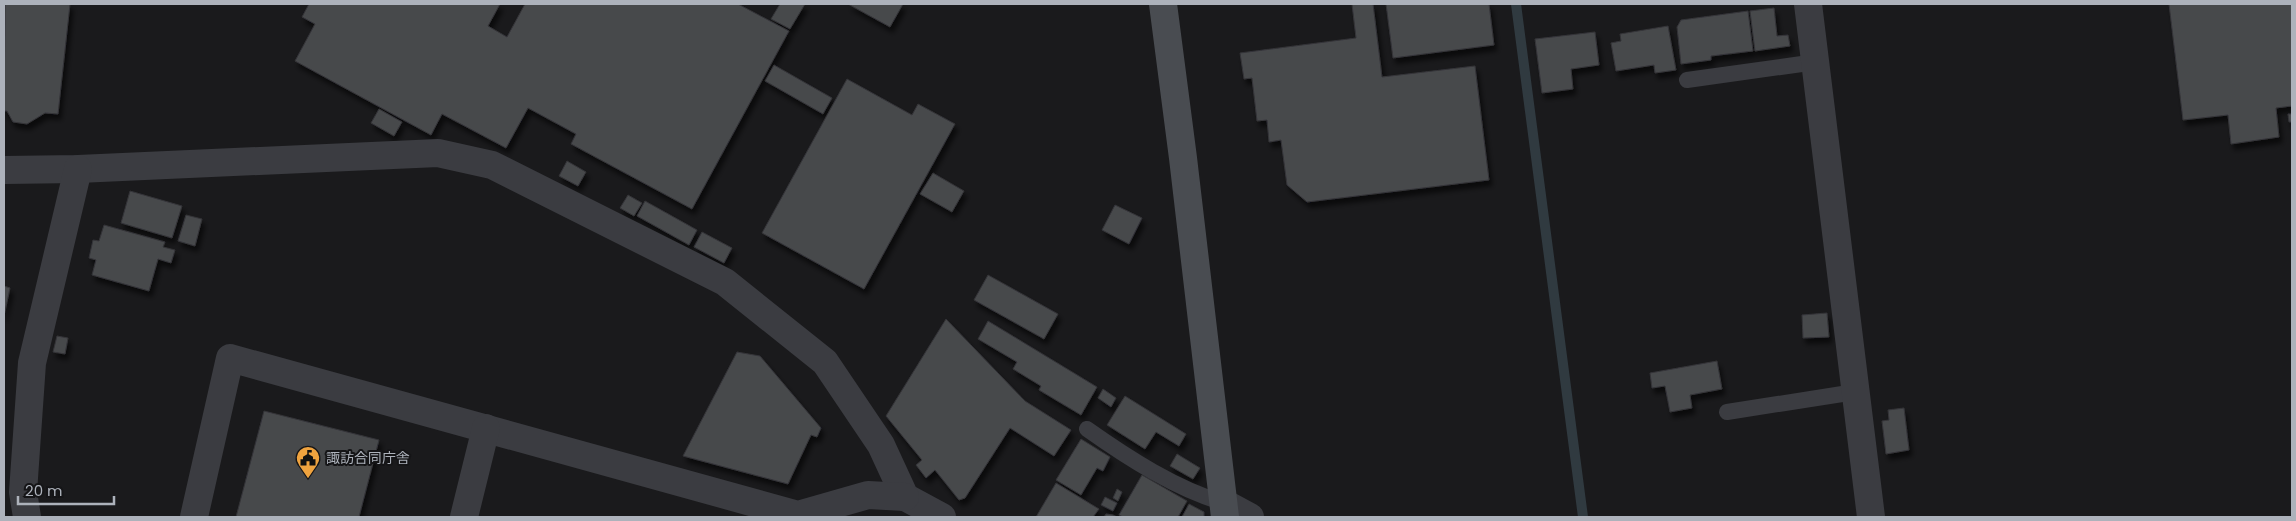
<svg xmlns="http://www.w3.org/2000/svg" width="2296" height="521" font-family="Poppins,'Noto Sans JP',sans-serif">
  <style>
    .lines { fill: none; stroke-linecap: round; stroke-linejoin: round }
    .stream { stroke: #303a40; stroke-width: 10 }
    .building { fill: #47484c; stroke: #343438; filter: url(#shadow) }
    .lane { stroke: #3b3c41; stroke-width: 16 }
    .street { stroke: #3b3c41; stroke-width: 28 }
    .secondary { stroke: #494c51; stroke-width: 28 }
    .labels { text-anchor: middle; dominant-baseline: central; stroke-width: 4; stroke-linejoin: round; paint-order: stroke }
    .poi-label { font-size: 14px; fill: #adb2bb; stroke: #151517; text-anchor: start }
  </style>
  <defs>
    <filter id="shadow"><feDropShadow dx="3" dy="5.5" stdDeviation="2.5" flood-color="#0009"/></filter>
  </defs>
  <rect width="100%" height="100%" fill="#1a1a1c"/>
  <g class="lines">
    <path class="stream" d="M1516 4 1583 517"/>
  </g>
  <g class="building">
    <path d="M5 4H70L58 114 45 113 27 124 13 122 7 111H4Z"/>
    <path d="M309 4H500L488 26 507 37 525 4H738L789 31 692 209 571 144 576 134 528 108 506 148 442 114 431 135 295 61 315 24 302 17Z"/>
    <path d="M780 4H805L790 29 771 19Z"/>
    <path d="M848 4H903L890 27Z"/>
    <path d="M1352 4H1373L1382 77 1475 66 1489 180 1307 202 1287 185 1281 140 1269 142 1267 120 1257 121 1252 78 1244 79 1240 53 1356 38Z"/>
    <path d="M1386 4H1489L1494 45 1393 58Z"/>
    <path d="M2169 4H2292V106L2276 108 2279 137 2231 144 2228 115 2183 120Z"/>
    <path d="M1774 8 1777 36 1788 35 1790 46 1755 51 1750 11Z"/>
    <path d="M1748 11 1753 51 1711 56V60L1681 64 1677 27 1681 20Z"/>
    <path d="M1668 26 1676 70 1655 73 1654 65 1616 71 1611 43 1621 41 1620 34Z"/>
    <path d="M1595 32 1599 65 1571 69 1573 89 1542 93 1535 39Z"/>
    <path d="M774 65 832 98 823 114 765 81Z"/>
    <path d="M847 79 912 115 918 104 955 124 864 289 762 233Z"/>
    <path d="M379 109 402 122 394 136 371 123Z"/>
    <path d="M2288 114H2292V122H2289Z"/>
    <path d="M567 161 586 172 578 186 559 176Z"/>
    <path d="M933 173 964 191 952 212 920 194Z"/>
    <path d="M130 191 182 206 172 238 121 223Z"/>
    <path d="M628 195 642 203 634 216 620 208Z"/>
    <path d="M645 201 697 230 689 245 637 216Z"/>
    <path d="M1115 205 1142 218 1129 244 1102 230Z"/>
    <path d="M186 215 202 219 195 246 178 241Z"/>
    <path d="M104 225 165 242 163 247 175 250 171 263 158 259 149 291 92 275 96 260 89 258 93 240 99 241Z"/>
    <path d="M702 232 732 248 724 263 694 247Z"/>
    <path d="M988 275 1058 314 1044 339 974 300Z"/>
    <path d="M4 286 10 288 4 316Z"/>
    <path d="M1827 313 1829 337 1803 338 1802 315Z"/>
    <path d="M946 319 1025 401 1071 430 1054 456 1010 428 965 498 959 500 935 470 926 478 916 465 922 460 886 416Z"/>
    <path d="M988 321 1097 387 1081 415 1039 390 1041 386 1013 369 1017 362 978 339Z"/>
    <path d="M57 336 68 338 65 354 53 352Z"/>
    <path d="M737 352 760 356 821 428 817 437 811 435 788 484 683 456Z"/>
    <path d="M1717 361 1722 389 1690 395 1692 408 1670 412 1665 386 1652 388 1650 373Z"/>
    <path d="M1103 389 1116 398 1111 407 1098 398Z"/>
    <path d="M1125 396 1186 434 1179 446 1156 432 1145 449 1107 425Z"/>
    <path d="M1904 408 1909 450 1886 454 1882 421 1889 420 1888 410Z"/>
    <path d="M264 411 379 440 359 517H236Z"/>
    <path d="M1081 439 1110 457 1103 471 1097 468 1081 495 1056 480Z"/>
    <path d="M1177 454 1200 468 1193 479 1170 466Z"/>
    <path d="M1142 475 1187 501 1178 517H1123L1119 515Z"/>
    <path d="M1056 483 1099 509 1093 517H1036Z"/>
    <path d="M1117 489 1122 492 1118 501 1113 498Z"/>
    <path d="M1105 497 1117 503 1113 511 1101 505Z"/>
    <path d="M1189 504 1204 512V517H1182Z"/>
    <path d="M1106 514 1113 515 1117 517H1104Z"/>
  </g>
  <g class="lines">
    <g class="lane">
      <path d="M1687 80 1816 62"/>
      <path d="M1727 412 1855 392"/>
      <path d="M1087 429C1128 458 1176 489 1224 503"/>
    </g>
    <g class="street">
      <path d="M1808 4 1871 517"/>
      <path d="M4 170 78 169 438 153 492 165 725 282 825 362 881 445 905 497 942 517"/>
      <path d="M1224 503 1250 517"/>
      <path d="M27 517 23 492 32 363 78 169"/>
      <path d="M194 517 230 358 798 515 868 495 905 497"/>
      <path d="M464 517 486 428"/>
    </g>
    <path class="secondary" d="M1163 4 1183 158 1225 517"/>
  </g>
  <defs>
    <g id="civic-pin" transform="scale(1.25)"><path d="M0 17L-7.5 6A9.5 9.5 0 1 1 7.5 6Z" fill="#efa33f" stroke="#151517"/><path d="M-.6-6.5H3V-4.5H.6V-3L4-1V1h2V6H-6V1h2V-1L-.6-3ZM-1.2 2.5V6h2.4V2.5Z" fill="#111"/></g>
  </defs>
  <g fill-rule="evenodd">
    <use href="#civic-pin" x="308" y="458"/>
  </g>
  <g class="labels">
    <g class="poi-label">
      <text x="326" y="458">諏訪合同庁舎</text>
    </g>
  </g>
  <rect width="2296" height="521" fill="none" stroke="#adb2bb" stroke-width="10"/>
  <path d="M18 496v8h96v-8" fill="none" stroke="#adb2bb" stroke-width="2.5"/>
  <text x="25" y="496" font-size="15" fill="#adb2bb" stroke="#151517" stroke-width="4" paint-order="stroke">20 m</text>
</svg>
